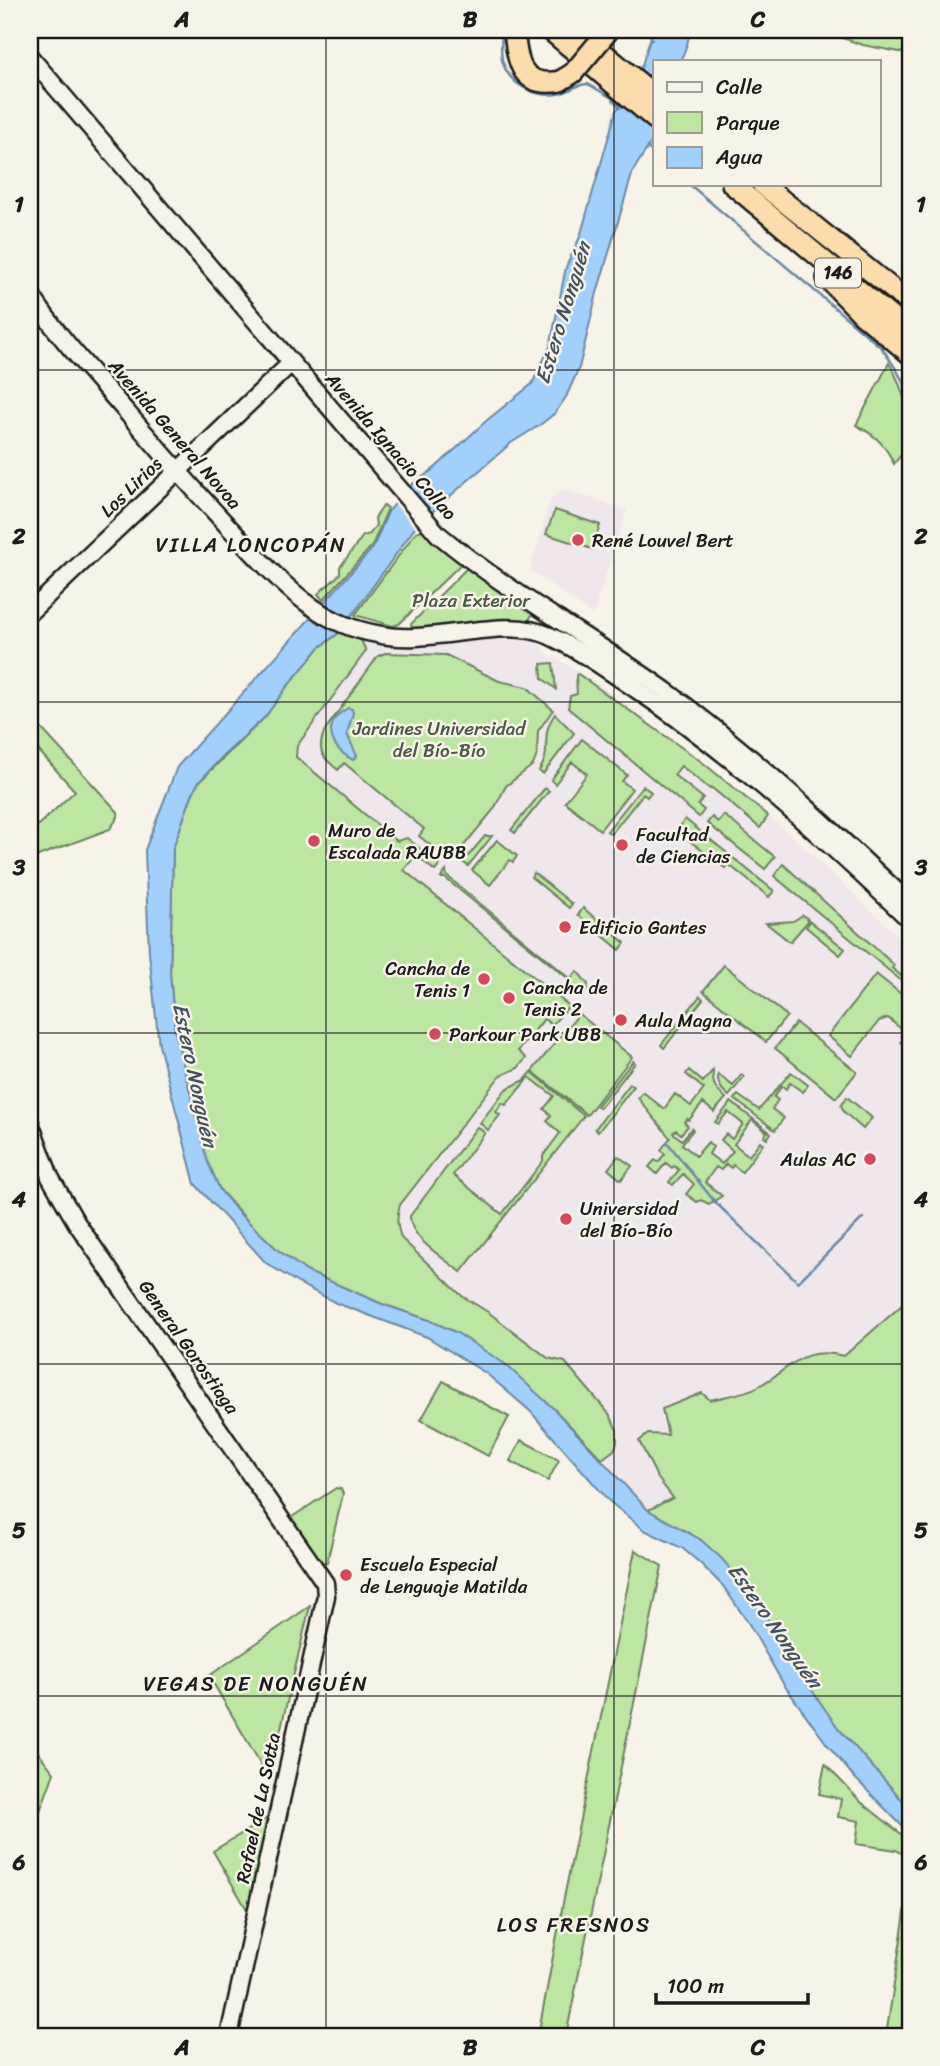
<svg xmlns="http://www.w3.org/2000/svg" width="940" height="2066" font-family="Sriracha,sans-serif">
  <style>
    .built { fill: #f0e7ed }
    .green { fill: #bce6a2; stroke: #6c815f; stroke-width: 2 }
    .water { fill: #a1d0fd; stroke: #6c88a3; stroke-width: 2 }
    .pier { fill: #f7f3e8 }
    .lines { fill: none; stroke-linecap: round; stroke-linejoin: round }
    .stream { stroke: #6c88a3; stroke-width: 2.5 }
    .secondary-casing { stroke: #1c1c1c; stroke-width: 21 }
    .highway-casing { stroke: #1c1c1c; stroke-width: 24 }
    .secondary { stroke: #f7f3e8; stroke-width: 16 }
    .highway { stroke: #fcdcac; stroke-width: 19 }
    .highway-bridge-casing { stroke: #1c1c1c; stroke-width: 24; stroke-linecap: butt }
    .highway-bridge { stroke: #fcdcac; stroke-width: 19 }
    .grid { fill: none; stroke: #1c1c1c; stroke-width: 2; stroke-opacity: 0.55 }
    .poi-dot { fill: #d1495b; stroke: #f7f3e8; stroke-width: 2.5 }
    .labels { text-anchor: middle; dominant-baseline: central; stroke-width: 5; stroke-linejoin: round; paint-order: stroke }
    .shield { fill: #f7f3e8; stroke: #5e5c59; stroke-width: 2 }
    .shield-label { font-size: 18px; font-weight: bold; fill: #1c1c1c }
    .street-label { font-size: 19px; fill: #1c1c1c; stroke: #f7f3e8 }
    .poi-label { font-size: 19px; fill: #1c1c1c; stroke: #f7f3e8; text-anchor: start }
    .park-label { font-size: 19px; fill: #4c5944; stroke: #f7f3e8 }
    .water-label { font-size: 21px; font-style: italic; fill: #445260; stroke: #f7f3e8 }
    .neighbourhood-label { font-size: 21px; letter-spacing: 2px; fill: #1c1c1c; stroke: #f7f3e8 }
    .neatline { fill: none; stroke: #1c1c1c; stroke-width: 2.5 }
    .grid-label { font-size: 23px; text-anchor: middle; font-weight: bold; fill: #1c1c1c }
  </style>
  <rect width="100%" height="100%" fill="#f7f3e8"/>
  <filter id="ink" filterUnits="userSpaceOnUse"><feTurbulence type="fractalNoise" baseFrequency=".0143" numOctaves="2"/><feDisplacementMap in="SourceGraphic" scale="14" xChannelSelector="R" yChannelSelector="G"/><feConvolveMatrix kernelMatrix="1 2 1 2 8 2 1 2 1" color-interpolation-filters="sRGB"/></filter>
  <g filter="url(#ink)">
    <g class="built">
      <path d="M563 489 627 510 593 615 530 570 551 498Z"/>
      <path d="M340 632 376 645 400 649 448 645 510 635 540 644 546 654 563 662 597 683 725 779 784 829 910 947V1809L769 1621 648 1510 602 1459 207 1160 265 717Z"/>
    </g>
    <g class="green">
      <path d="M819 30 910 32V54L863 45Z"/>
      <path d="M745 184 910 314V324Z"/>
      <path d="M889 363C900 381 916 424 908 445 905 451 898 458 894 464 885 444 875 435 856 425Z"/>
      <path d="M384 505 388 508 372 546 323 600 318 594C326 585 336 580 340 573V567L363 536 370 534 376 525 375 518Z"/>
      <path d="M555 510 600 525 592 549 546 534Z"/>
      <path d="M425 529 460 558 462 563 399 624 393 626 355 615 416 532Z"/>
      <path d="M467 568H471L533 613 529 620 525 622 412 629 411 624Z"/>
      <path d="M340 632 361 640 366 651 297 746 296 757 397 841 407 838 440 865 435 871 416 855 404 870 569 1006 552 1025 544 1019 518 1051 526 1058 518 1068 500 1076 400 1205C396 1218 397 1225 401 1238L462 1296 488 1312 548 1358 565 1362 610 1415 617 1430V1443L614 1450 602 1459 554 1409 457 1333 429 1320 382 1304 306 1271 279 1251 252 1226 220 1190 207 1160 175 1032 170 974 173 848 192 795 198 783 265 717 286 688 319 648Z"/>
      <path d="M385 653 446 655 499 681 527 687 553 710 538 731 537 755 533 765 506 786 494 809 453 859 447 858 419 836 424 829 344 763 338 770C322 757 316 751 325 730L378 656Z"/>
      <path d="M553 663 556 689 542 678 541 664Z"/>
      <path d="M578 674 702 762 768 816 760 828 712 788 710 789 681 766 674 775 703 798 698 805 704 810 699 817 568 708 570 696 577 694 576 675Z"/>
      <path d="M555 714 574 733 543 774 539 771C554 748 538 738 555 714Z"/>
      <path d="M30 716 118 812V817L110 829 30 859V833L75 791 30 741Z"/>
      <path d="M582 739 627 775 622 781 632 789 600 830 565 802 587 774 572 762 555 784 551 780Z"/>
      <path d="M643 786 651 792 647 797 643 794 611 834 607 831Z"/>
      <path d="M545 788 549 791 515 833 511 830Z"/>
      <path d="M724 815 775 857 765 869 707 823 712 817 718 822Z"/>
      <path d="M685 819 774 891 769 897 728 864 725 868 677 831Z"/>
      <path d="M485 836H492L468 866 463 862Z"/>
      <path d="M497 840 517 856 513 862 510 860 490 885 472 870Z"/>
      <path d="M783 864 894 965 892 968 910 983V988L774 876Z"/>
      <path d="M446 871 447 876 571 979 577 971 588 984 587 990 579 996 565 988 570 980 445 878H441Z"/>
      <path d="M534 873 572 904 569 908 531 877Z"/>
      <path d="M583 908 625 943 620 950 578 915Z"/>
      <path d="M803 915 809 920 790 942 766 923 793 921Z"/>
      <path d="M810 921 845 949 840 955 806 927Z"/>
      <path d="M724 965 787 1016 766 1042 703 991Z"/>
      <path d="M876 974 910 1001V1049L901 1042 907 1034 888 1018 879 1021 852 1056 828 1036Z"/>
      <path d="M700 996 703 999 664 1048 661 1045Z"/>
      <path d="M579 1014 632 1057 587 1115 532 1071Z"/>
      <path d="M796 1023 857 1072 836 1098 775 1048Z"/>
      <path d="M633 1061 635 1063 600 1108 597 1106Z"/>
      <path d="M689 1070 703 1082 713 1070C712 1084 715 1090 726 1098L714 1112 703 1103 689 1120 687 1119 684 1122 688 1126 681 1134 676 1130 673 1133 682 1140 692 1128 693 1130 682 1144 696 1156 708 1142 713 1147 709 1154 722 1164 733 1151 721 1140 726 1134 732 1139 743 1124 728 1112 718 1124 715 1122 731 1102 771 1133 767 1139 764 1137 767 1132 752 1120 734 1144 749 1156 760 1141 763 1144 742 1172 733 1165 731 1168 726 1164 721 1170 716 1167 705 1182 722 1196 709 1204 701 1200 697 1202 686 1194 694 1184 683 1174 673 1185 669 1182 679 1170 674 1166 672 1168 666 1163 657 1174 649 1167 655 1160 658 1162 665 1154 661 1150 670 1138 638 1098 643 1092 664 1109 675 1094 691 1106 704 1089 686 1074Z"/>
      <path d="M532 1072 584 1116 461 1272C445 1259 409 1238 410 1216L477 1127 485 1133 453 1175 502 1214 543 1161V1156L560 1133 547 1121 551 1115 544 1109 554 1096 529 1077 506 1105 502 1103 496 1112 500 1115 488 1130 480 1123 506 1089 525 1080Z"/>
      <path d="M791 1072 808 1085 803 1092 790 1083 786 1089 782 1086 774 1097 778 1100 772 1109 784 1118 775 1130 734 1099 738 1095 759 1110Z"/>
      <path d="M718 1074 733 1086 741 1075 744 1077 729 1096C722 1090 717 1085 718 1074Z"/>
      <path d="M630 1084 634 1086 598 1132 595 1129Z"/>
      <path d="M847 1097 872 1118 863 1129 844 1112 841 1105Z"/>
      <path d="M618 1156 632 1166 621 1180 608 1169Z"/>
      <path d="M910 1298V1809L838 1728 701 1540 648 1510 673 1498 657 1477 639 1441 648 1434 668 1435 662 1409 702 1393 710 1400C726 1396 745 1394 759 1386 793 1367 802 1345 844 1356Z"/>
      <path d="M443 1381 509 1417 488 1456 421 1420Z"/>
      <path d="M521 1440 559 1460 548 1481 510 1461Z"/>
      <path d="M336 1488 341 1489 343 1494 327 1562 320 1563 291 1522 292 1517Z"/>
      <path d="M635 1550 662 1566 566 2036H538L564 1898Z"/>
      <path d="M310 1606 269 1778 209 1676Z"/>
      <path d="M30 1742 54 1773 40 1811 30 1817Z"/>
      <path d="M825 1764 861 1802 910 1841V1858L896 1850 856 1844 859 1821 838 1817 841 1799 819 1794Z"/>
      <path d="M269 1817 249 1913 213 1851Z"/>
      <path d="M910 1880V2012L905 2036H886Z"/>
    </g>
    <g class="water">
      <path d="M653 30H690C689 41 685 51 680 61H655V136L633 171 597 293 579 368 566 397 555 413 540 425 511 443 417 525 340 632 319 648 286 688 265 717 222 757 198 783 192 795 173 848 170 974 175 1032 207 1160 220 1190 238 1212 279 1251 306 1271 382 1304 429 1320 457 1333 505 1364 554 1409 648 1510 701 1540 721 1558 753 1595 802 1676 838 1728 910 1809V1834L854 1777 826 1743 784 1685 749 1624 723 1586 700 1563 682 1548 644 1530 609 1501 530 1411 487 1374 427 1337 336 1303 298 1283 266 1263 195 1184 159 1045 149 953 145 850 177 767 373 548 388 512 411 485 435 468 486 421 532 384 550 347 566 267 580 237 616 111 632 87 642 65Z"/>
      <path d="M348 708 352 709 353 713 347 734 357 756 353 760C329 747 321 723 348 708Z"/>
    </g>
    <path class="pier" d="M403 489 431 516 417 530 392 501Z"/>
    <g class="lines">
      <g class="stream">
        <path d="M501 30C503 40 499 53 503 63 510 85 536 98 557 94 568 93 576 84 588 84L612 98 620 108"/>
        <path d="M647 30 652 39"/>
        <path d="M647 147 655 155"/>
        <path d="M689 184 882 348C890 361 903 376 906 392 910 409 902 426 910 442"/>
        <path d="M667 1142 714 1201 798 1282 863 1218"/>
      </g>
      <g class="secondary-casing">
        <g id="secondary">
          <path d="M30 57 438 534C510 594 594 639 670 694 755 757 833 831 910 904"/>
          <path d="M30 293C58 338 96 376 130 416 166 458 202 499 240 539 263 563 286 589 314 608 332 621 355 630 377 634 431 647 503 614 550 636 581 651 609 671 637 690 736 757 824 838 910 920"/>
          <path d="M30 612 290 364"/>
          <path d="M30 1123 50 1177 76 1222 325 1583 326 1596 229 2036"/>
        </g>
      </g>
      <g class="highway-casing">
        <g id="highway">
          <path d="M514 30C517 60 520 89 560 81"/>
          <path d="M550 30 655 119"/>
          <path d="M576 30 655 96"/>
          <path d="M732 184 910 333"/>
          <path d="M762 184 910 303"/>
          <path d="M827 278 862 314 910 354"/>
        </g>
      </g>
      <use href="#secondary" class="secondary"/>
      <use href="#highway" class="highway"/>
      <g class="highway-bridge-casing">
        <path id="highway-bridge" d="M560 81 573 73 609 30"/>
      </g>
      <use href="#highway-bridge" class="highway-bridge"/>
    </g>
  </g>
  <path class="grid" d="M326 30V2036M614 30V2036M30 370H910M30 702H910M30 1033H910M30 1364H910M30 1696H910"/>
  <g class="poi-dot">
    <circle cx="578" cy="540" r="7"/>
    <circle cx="314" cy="841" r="7"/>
    <circle cx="622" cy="845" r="7"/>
    <circle cx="565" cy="927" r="7"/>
    <circle cx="484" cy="979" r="7"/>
    <circle cx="509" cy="998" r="7"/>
    <circle cx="621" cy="1020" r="7"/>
    <circle cx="435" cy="1034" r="7"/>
    <circle cx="870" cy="1159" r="7"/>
    <circle cx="566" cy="1219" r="7"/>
    <circle cx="346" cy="1575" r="7"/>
  </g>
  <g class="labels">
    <rect class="shield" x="815" y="258.5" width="46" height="29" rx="5"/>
    <g class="shield-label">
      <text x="838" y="273">146</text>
    </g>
    <g class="street-label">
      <text transform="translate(175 434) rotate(49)">Avenida General Novoa</text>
      <text transform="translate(391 446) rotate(49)">Avenida Ignacio Collao</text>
      <text transform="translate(131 487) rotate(-44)">Los Lirios</text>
      <text transform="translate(189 1347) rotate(55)">General Gorostiaga</text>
      <text transform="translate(258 1808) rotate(-78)">Rafael de La Sotta</text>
    </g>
    <g class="poi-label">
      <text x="592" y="540">René Louvel Bert</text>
      <text x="328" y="830">Muro de<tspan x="328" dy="22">Escalada RAUBB</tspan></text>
      <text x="636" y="834">Facultad<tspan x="636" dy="22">de Ciencias</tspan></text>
      <text x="579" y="927">Edificio Gantes</text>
      <text x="470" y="968" text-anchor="end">Cancha de<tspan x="470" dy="22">Tenis 1</tspan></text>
      <text x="523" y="987">Cancha de<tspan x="523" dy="22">Tenis 2</tspan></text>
      <text x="635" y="1020">Aula Magna</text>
      <text x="449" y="1034">Parkour Park UBB</text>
      <text x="856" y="1159" text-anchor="end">Aulas AC</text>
      <text x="580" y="1208">Universidad<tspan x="580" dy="22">del Bío-Bío</tspan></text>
      <text x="360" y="1564">Escuela Especial<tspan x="360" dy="22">de Lenguaje Matilda</tspan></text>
    </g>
    <g class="park-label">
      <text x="471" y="600">Plaza Exterior</text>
      <text x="439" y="728">Jardines Universidad<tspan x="439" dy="22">del Bío-Bío</tspan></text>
    </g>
    <g class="water-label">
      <text transform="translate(563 313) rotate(-73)">Estero Nonguén</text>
      <text transform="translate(195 1075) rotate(78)">Estero Nonguén</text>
      <text transform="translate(775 1626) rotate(55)">Estero Nonguén</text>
    </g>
    <g class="neighbourhood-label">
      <text x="251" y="545">VILLA LONCOPÁN</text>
      <text x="256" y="1684">VEGAS DE NONGUÉN</text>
      <text x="574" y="1925">LOS FRESNOS</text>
    </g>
  </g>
  <rect width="940" height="2066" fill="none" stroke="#f7f3e8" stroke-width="77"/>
  <rect x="653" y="60" width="228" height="126" fill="#f7f3e8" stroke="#9f9d96" stroke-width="2"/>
  <rect x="667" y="82" width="35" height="10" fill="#f7f3e8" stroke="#9f9d96" stroke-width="2"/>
  <text x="716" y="94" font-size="21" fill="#1c1c1c">Calle</text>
  <rect x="667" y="112" width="35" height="21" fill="#bce6a2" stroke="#9f9d96" stroke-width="2"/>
  <text x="716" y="130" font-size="21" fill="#1c1c1c">Parque</text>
  <rect x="667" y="147" width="35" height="21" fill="#a1d0fd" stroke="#9f9d96" stroke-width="2"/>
  <text x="716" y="164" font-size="21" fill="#1c1c1c">Agua</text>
  <path d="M656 1993v10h152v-10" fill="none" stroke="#1c1c1c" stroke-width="3.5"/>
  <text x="667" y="1993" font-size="21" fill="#1c1c1c" stroke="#f7f3e8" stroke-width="5" paint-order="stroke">100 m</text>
  <rect x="38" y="38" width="864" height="1990" class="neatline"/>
  <g class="grid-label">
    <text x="182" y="27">A</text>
    <text x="470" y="27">B</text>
    <text x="758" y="27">C</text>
    <text x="19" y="212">1</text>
    <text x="921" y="212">1</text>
    <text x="19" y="544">2</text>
    <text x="921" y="544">2</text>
    <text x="19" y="875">3</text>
    <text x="921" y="875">3</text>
    <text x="19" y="1207">4</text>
    <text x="921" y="1207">4</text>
    <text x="19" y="1538">5</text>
    <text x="921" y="1538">5</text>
    <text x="19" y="1870">6</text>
    <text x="921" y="1870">6</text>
    <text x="182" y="2055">A</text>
    <text x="470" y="2055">B</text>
    <text x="758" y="2055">C</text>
  </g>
</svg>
